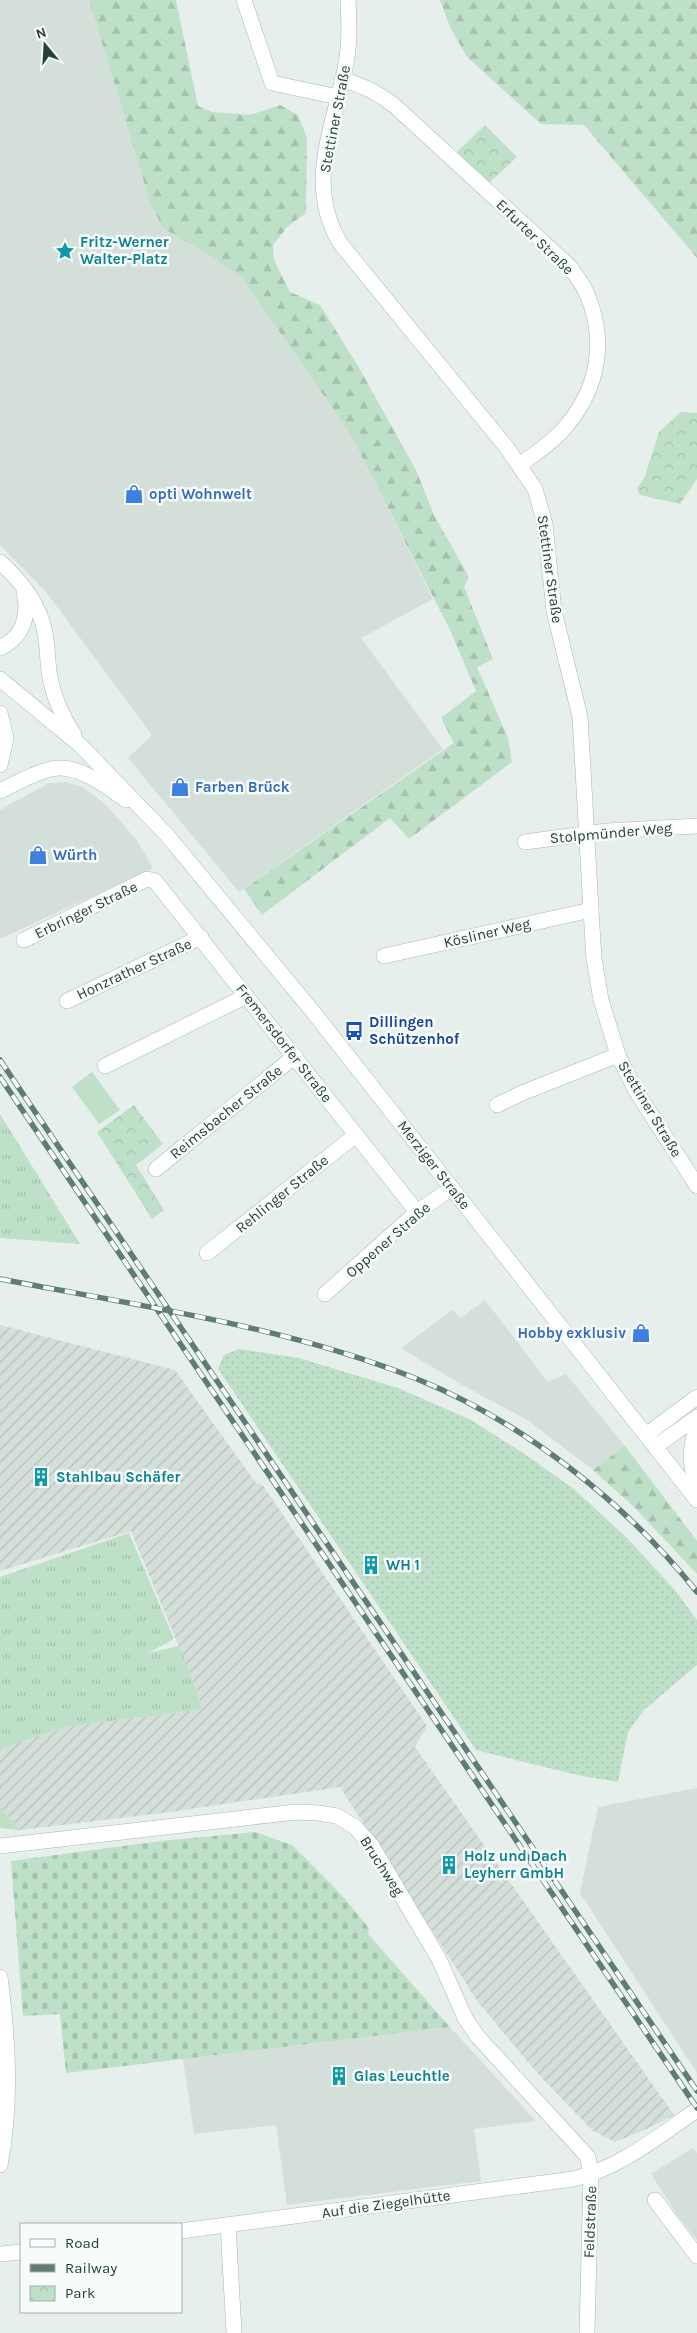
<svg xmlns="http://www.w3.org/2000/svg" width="697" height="2333" font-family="Karla,sans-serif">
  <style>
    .built { fill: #d4dfda }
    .industrial { fill: url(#industrial-furrows) }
    .grass { fill: url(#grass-tufts) }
    .forest { fill: url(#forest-firs) }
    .cemetery { fill: url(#cemetery-stones) }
    .park { fill: url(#park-crowns) }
    .garden { fill: url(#garden-dots) }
    .pitch { fill: #bfe0c8 }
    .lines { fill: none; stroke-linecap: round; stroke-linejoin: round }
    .street-casing { stroke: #a8b8b2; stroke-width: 16 }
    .secondary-casing { stroke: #a4bbb3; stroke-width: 16 }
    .street { stroke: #fff; stroke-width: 15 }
    .secondary { stroke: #fff; stroke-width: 15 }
    .rail-casing { stroke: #5f7d75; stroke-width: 5.5 }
    .rail { stroke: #f7fbf9; stroke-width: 4; stroke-dasharray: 11; stroke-linecap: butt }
    .labels { text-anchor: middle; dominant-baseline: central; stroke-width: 5; stroke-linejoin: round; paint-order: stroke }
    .street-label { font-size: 15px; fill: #24423a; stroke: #f7fbf9 }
    .culture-label { font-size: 15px; font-weight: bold; fill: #0d838f; stroke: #f7fbf9; text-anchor: start }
    .shop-label { font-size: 15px; font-weight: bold; fill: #366cbe; stroke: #f7fbf9; text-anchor: start }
    .transit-label { font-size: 15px; font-weight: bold; fill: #164399; stroke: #f7fbf9; text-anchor: start }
  </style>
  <defs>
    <pattern id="industrial-furrows" width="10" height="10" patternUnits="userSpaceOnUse" patternTransform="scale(1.25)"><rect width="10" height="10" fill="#d4dfda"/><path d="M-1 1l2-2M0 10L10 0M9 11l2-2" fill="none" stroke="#b6c1bc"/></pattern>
    <pattern id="grass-tufts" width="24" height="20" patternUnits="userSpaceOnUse" patternTransform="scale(1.25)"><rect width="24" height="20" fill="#bfe0c8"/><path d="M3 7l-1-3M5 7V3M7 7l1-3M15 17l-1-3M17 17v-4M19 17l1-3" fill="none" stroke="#a4c1ad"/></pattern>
    <pattern id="forest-firs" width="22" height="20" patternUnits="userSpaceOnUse" patternTransform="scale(1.25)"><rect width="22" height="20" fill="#bfe0c8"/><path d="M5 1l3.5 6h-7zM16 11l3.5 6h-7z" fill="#a4c1ad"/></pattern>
    <pattern id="cemetery-stones" width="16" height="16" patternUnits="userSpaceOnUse" patternTransform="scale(1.25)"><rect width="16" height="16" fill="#bfe0c8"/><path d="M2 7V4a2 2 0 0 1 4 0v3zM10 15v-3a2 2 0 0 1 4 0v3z" fill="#a4c1ad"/></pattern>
    <pattern id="park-crowns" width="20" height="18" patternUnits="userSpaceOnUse" patternTransform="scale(1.25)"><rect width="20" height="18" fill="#bfe0c8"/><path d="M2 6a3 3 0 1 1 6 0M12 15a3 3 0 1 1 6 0" fill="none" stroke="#a4c1ad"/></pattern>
    <pattern id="garden-dots" width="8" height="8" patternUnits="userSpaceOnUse" patternTransform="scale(1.25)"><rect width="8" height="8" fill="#bfe0c8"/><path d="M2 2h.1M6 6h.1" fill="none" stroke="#a4c1ad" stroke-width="1.8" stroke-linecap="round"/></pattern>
  </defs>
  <rect width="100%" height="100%" fill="#e6efeb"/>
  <g class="built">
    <path d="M0 0H89L150 202 213 257 243 279 349 432 433 599 361 638 443 749 239 892 128 758 152 735 46 592 0 545Z"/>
    <path d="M66 782 83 787 105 804 136 839 153 868 0 939V810L49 783Z"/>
    <path d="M485 1300 548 1382 566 1374 625 1446 593 1470 529 1421 455 1381 401 1348 452 1310 461 1318Z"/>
    <path d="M697 1788V2073L580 1893 598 1807Z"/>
    <path d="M450 2027 536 2121 474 2129 481 2181 287 2205 276 2125 194 2134 183 2059Z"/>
    <path d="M693 2148 697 2153V2240L677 2215 651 2174Z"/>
  </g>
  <path class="industrial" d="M0 1325 175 1370 256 1483 262 1484 427 1726 415 1747 674 2115 647 2129 615 2142 592 2130 538 2074 478 2002 340 1787 163 1813 20 1830 0 1807V1749L66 1727 202 1709 194 1683 131 1531 0 1571Z"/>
  <g class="grass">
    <path d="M0 1114 80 1244 0 1238Z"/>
    <path d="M129 1533 174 1639 148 1653 179 1646 194 1683 202 1709 66 1727 0 1749V1577Z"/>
    <path d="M0 1807 20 1830 0 1828Z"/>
  </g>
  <g class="forest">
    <path d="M89 0H176L198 106 212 112 250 115 280 105 298 115 307 138 306 213 288 226 273 245 274 260 290 292 320 305 358 366 416 470 434 515 469 577 464 587 493 659 477 667 508 738 512 762 409 839 390 818 262 915 244 889 454 743 441 718 476 691 450 630 349 432 243 279 213 257 163 228 150 202Z"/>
    <path d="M440 0H697V258L584 125 541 124 467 57 450 27Z"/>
    <path d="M625 1446 697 1541V1574L634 1507 593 1470Z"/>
  </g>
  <path class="cemetery" d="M255 1832 292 1845 340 1893 369 1928 368 1934 450 2027 66 2073 60 2014 23 2016 11 1861 161 1841Z"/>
  <g class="park">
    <path d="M485 125 517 157 489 183 457 152Z"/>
    <path d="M681 412 697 413V479L680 504 640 495 637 489 645 476 659 432Z"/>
    <path d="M134 1105 163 1144 136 1165 164 1210 152 1219 97 1132Z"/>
  </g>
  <path class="garden" d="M239 1349 299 1358 398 1388 471 1420 523 1453 574 1489 628 1539 674 1589 697 1620V1665L644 1710 628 1732 618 1782 577 1775 476 1750 218 1369 224 1355Z"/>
  <path class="pitch" d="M92 1072 120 1110 99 1124 72 1087Z"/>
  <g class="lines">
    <g class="street-casing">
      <g id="street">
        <path d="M244 0 272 83 338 97"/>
        <path d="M348 0C349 19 350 39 347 57 337 123 303 180 340 243L507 448 535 489 545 524 554 611 580 717 591 910 594 959 601 1000 618 1055 636 1091 697 1186"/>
        <path d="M343 80C364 85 380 94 396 107L569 266C575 274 582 283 586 292 607 338 599 387 567 425 555 441 535 453 520 465"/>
        <path d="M525 842 607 831 697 826"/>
        <path d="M24 940 147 879 155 881 417 1212"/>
        <path d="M384 956 591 910"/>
        <path d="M67 1001 201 937"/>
        <path d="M105 1066 246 996"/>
        <path d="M497 1105 522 1093 618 1055"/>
        <path d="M156 1169 295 1056"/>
        <path d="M207 1253 356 1135"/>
        <path d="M325 1294 417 1212 452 1188"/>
        <path d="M697 1427C689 1448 690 1466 697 1487"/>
        <path d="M646 1435 697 1397"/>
        <path d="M655 1447 697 1417"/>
        <path d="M0 1846 296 1812 319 1813 337 1816 355 1827 372 1846 439 1959 465 2018 478 2037 588 2157 591 2175 587 2333"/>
        <path d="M0 1977C8 2039 12 2103 0 2165"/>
        <path d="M655 2200 697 2256"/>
        <path d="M228 2225 234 2333"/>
        <path d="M181 2231 573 2179C620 2168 657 2137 697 2110"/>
        <path d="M0 2254 21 2252"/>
      </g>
    </g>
    <g class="secondary-casing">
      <g id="secondary">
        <path d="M0 562C19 579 34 597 42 621 49 641 46 662 51 682 55 701 64 719 74 735"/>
        <path d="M0 648C22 638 30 616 24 593"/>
        <path d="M0 679 80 745 166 834 314 1013 697 1500"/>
        <path d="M0 713 6 738 0 765"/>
        <path d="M0 791C16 783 34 773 51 769 77 763 106 786 126 800"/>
      </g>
    </g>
    <use href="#street" class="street"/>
    <use href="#secondary" class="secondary"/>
    <g class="rail-casing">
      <g id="rail">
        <path d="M0 1060 697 2091"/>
        <path d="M0 1077 697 2108"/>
        <path d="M0 1279C140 1306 285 1326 417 1379 523 1422 626 1503 697 1592"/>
      </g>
    </g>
    <use href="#rail" class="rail"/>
  </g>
  <defs>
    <g id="sight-bare" transform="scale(1.5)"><path d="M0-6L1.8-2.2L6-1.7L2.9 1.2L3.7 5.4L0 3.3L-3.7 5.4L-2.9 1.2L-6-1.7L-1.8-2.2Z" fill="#0f9aa8" stroke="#f7fbf9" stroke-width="2.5" paint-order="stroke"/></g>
    <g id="shop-bare" transform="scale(1.5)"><path d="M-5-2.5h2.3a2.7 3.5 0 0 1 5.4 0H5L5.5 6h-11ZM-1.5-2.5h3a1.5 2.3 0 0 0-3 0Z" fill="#3f7fe0" stroke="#f7fbf9" stroke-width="2.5" paint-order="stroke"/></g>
    <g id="bus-bare" transform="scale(1.5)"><path d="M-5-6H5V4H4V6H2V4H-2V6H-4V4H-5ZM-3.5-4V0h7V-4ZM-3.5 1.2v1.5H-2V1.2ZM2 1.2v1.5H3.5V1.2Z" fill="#1a4fb4" stroke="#f7fbf9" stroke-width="2.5" paint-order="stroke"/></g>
    <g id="building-bare" transform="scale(1.5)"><path d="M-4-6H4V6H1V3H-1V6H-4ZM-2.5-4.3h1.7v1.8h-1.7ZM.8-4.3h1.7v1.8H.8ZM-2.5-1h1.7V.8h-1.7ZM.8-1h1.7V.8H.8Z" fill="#0f9aa8" stroke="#f7fbf9" stroke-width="2.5" paint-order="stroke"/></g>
  </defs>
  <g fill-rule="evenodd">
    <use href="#sight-bare" x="65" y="251"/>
    <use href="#shop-bare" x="134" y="494"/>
    <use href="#shop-bare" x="180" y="787"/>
    <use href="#shop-bare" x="38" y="855"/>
    <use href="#bus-bare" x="354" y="1031"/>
    <use href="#shop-bare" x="641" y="1333"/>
    <use href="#building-bare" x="41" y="1477"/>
    <use href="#building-bare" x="371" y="1565"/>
    <use href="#building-bare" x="449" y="1865"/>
    <use href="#building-bare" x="339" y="2076"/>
  </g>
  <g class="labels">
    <g class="street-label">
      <text transform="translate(335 119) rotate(-79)">Stettiner Straße</text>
      <text transform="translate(535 237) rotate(44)">Erfurter Straße</text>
      <text transform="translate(550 569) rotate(82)">Stettiner Straße</text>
      <text transform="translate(611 833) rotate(-5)">Stolpmünder Weg</text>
      <text transform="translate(86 910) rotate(-26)">Erbringer Straße</text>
      <text transform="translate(487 933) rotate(-13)">Kösliner Weg</text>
      <text transform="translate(134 969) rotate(-25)">Honzrather Straße</text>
      <text transform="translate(284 1043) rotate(52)">Fremersdorfer Straße</text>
      <text transform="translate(650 1109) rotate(59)">Stettiner Straße</text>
      <text transform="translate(226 1112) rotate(-39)">Reimsbacher Straße</text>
      <text transform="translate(434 1165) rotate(52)">Merziger Straße</text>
      <text transform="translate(282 1194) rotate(-39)">Rehlinger Straße</text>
      <text transform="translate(388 1240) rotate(-41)">Oppener Straße</text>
      <text transform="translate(382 1866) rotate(57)">Bruchweg</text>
      <text transform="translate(386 2204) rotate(-8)">Auf die Ziegelhütte</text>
      <text transform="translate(590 2222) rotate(-88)">Feldstraße</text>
    </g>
    <g class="culture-label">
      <text x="80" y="242">Fritz-Werner<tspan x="80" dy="17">Walter-Platz</tspan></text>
      <text x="56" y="1477">Stahlbau Schäfer</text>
      <text x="386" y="1565">WH 1</text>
      <text x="464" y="1856">Holz und Dach<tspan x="464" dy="17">Leyherr GmbH</tspan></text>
      <text x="354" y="2076">Glas Leuchtle</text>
    </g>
    <g class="shop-label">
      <text x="149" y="494">opti Wohnwelt</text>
      <text x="195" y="787">Farben Brück</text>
      <text x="53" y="855">Würth</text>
      <text x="626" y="1333" text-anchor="end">Hobby exklusiv</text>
    </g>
    <g class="transit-label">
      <text x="369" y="1022">Dillingen<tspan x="369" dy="17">Schützenhof</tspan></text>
    </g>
  </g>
  <rect x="20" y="2223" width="162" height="90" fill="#f7fbf9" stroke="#a3b1ad"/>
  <rect x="30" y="2239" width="25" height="8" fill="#ffffff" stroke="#a3b1ad"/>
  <text x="65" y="2248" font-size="15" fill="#24423a">Road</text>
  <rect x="30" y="2264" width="25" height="8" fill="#5f7d75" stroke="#a3b1ad"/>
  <text x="65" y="2273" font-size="15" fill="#24423a">Railway</text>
  <rect x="30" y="2286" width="25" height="15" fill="url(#park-crowns)" stroke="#a3b1ad"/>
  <text x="65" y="2298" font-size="15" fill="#24423a">Park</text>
  <g transform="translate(45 45) rotate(342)" stroke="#f7fbf9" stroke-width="4" paint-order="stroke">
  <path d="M0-4L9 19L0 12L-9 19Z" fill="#24423a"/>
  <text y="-8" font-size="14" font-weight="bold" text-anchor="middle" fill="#24423a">N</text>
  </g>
</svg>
